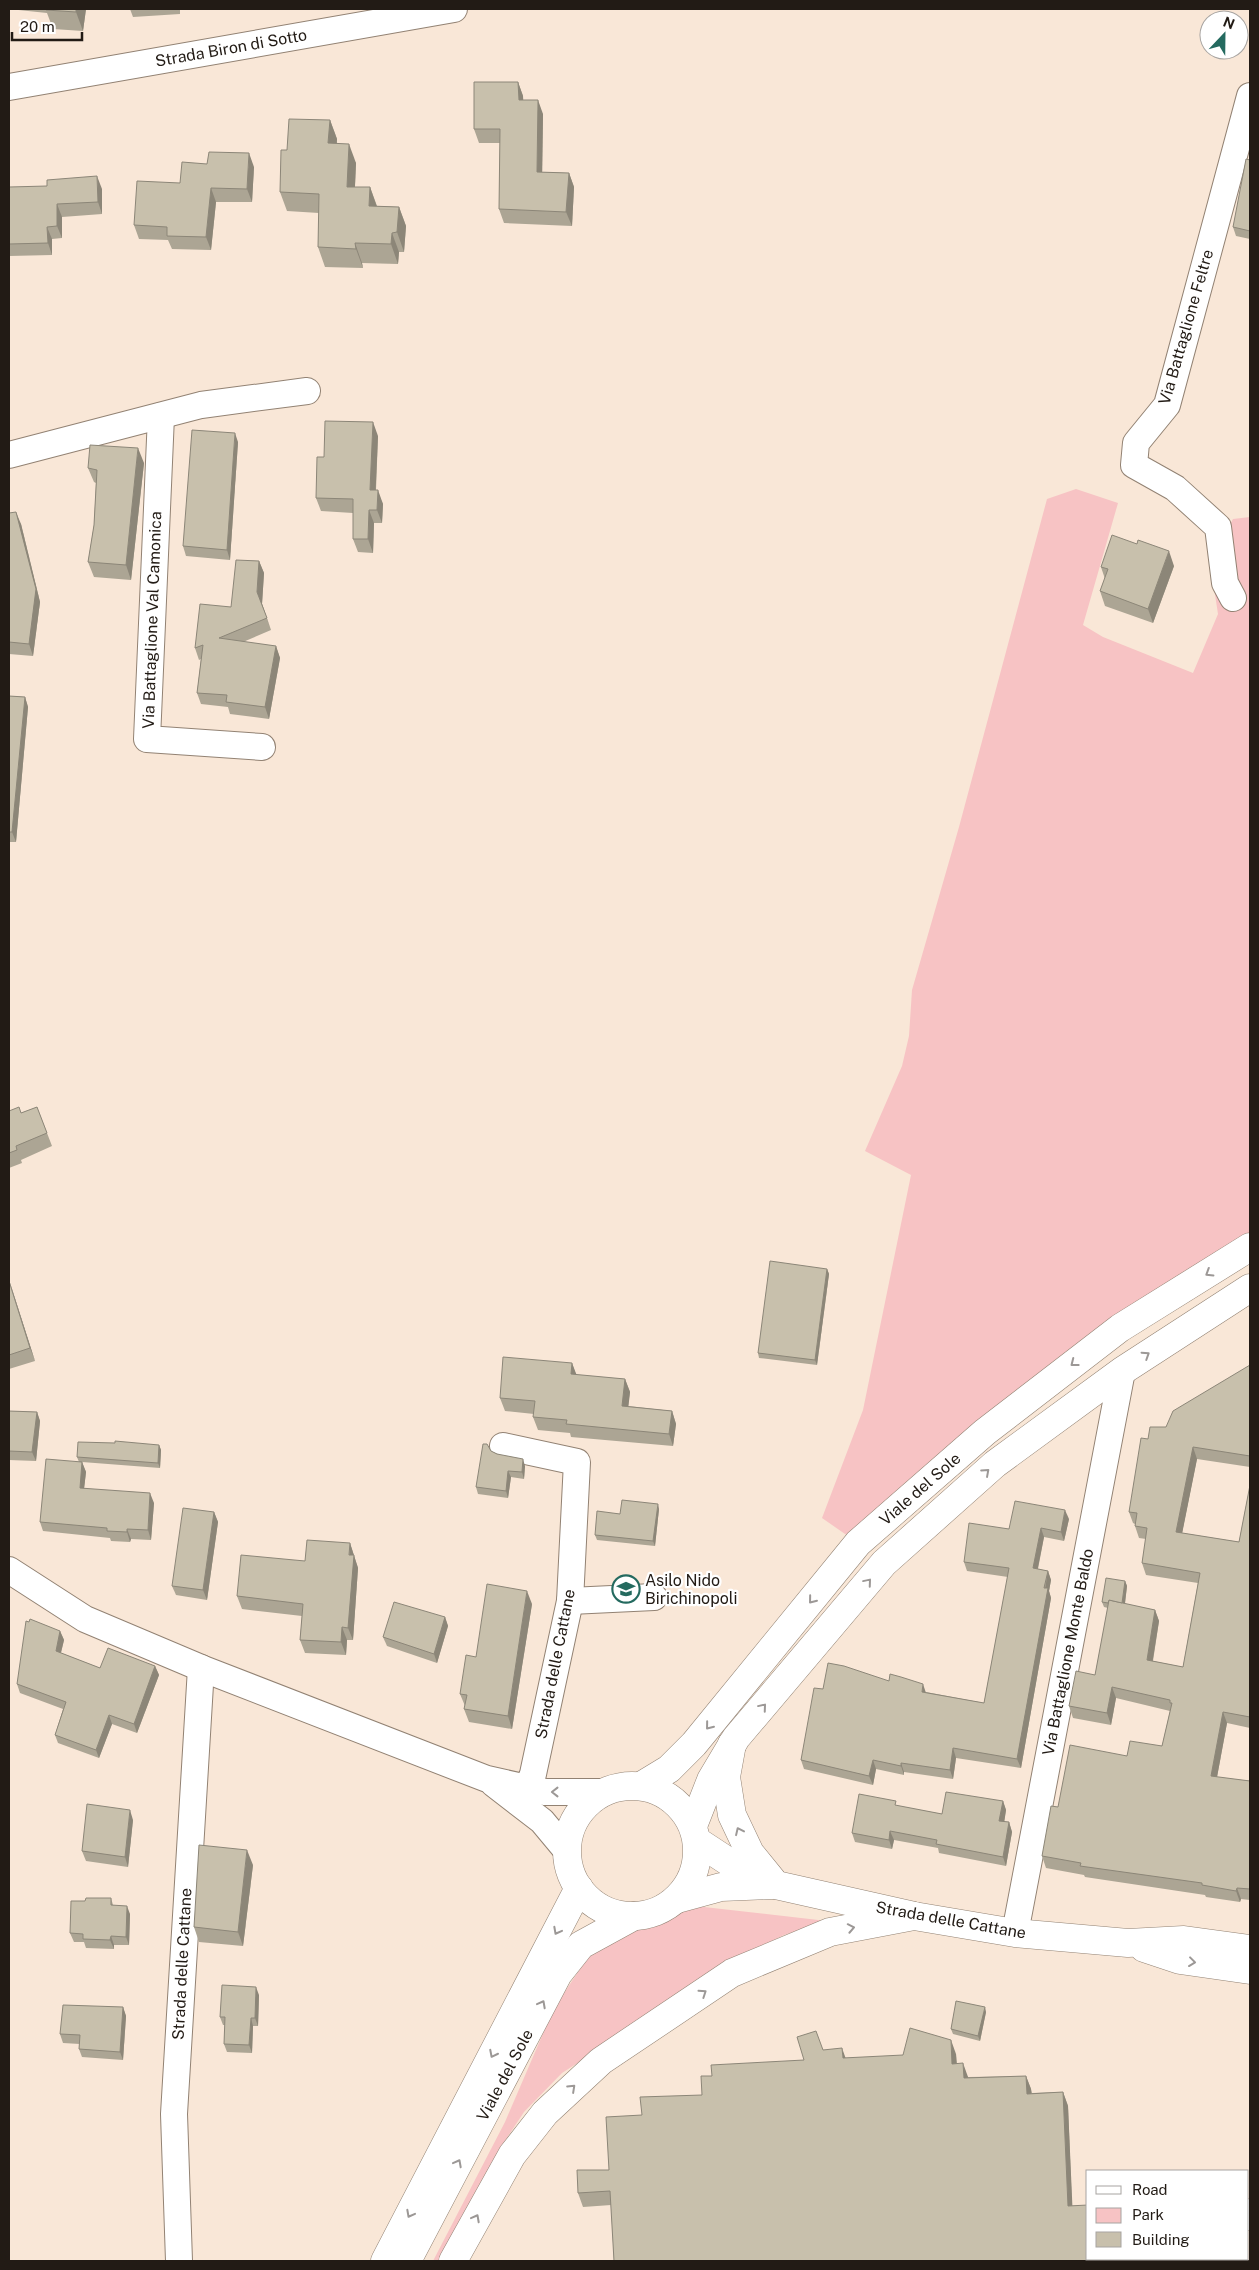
<svg xmlns="http://www.w3.org/2000/svg" width="1259" height="2270" font-family="'Public Sans',sans-serif">
  <style>
    .green { fill: #f7c3c4 }
    .lines { fill: none; stroke-linecap: round; stroke-linejoin: round }
    .street-casing { stroke: #928273; stroke-width: 28 }
    .secondary-casing { stroke: #928273; stroke-width: 29 }
    .primary-casing { stroke: #928273; stroke-width: 29 }
    .street { stroke: #fff; stroke-width: 26 }
    .secondary { stroke: #fff; stroke-width: 28 }
    .primary { stroke: #fff; stroke-width: 28 }
    .wall { fill: #aca594 }
    .shaded-wall { fill: #8c8678 }
    .building { fill: #c8c0ac; stroke: #8c8678 }
    .oneway { stroke: #9c9896 }
    .labels { text-anchor: middle; dominant-baseline: central; stroke-width: 4.5; stroke-linejoin: round; paint-order: stroke }
    .street-label { font-size: 16px; fill: #221b15; stroke: #fff }
    .poi-label { font-size: 16px; fill: #221b15; stroke: #fff; text-anchor: start }
  </style>
  <rect width="100%" height="100%" fill="#f9e7d7"/>
  <g class="green">
    <path d="M1076 489 1118 503 1083 625 1103 637 1193 673 1218 614 1210 562 1233 519 1250 517V1247L1120 1328 858 1543 822 1518 863 1410 911 1175 865 1151 902 1066 909 1036 912 990 959 827 1047 499Z"/>
    <path d="M686 1905 827 1921 784 1935 752 1951 562 2073 524 2112 499 2150 439 2261H433L505 2122 554 2008 600 1939 644 1924Z"/>
  </g>
  <g class="lines">
    <g class="street-casing">
      <g id="street">
        <path d="M9 87 454 9"/>
        <path d="M161 416 147 739 262 747"/>
        <path d="M9 455 201 405 307 391"/>
        <path d="M1233 598 1225 583 1218 527 1175 488 1134 465 1136 443 1167 405 1250 96"/>
        <path d="M503 1446 577 1462 570 1601 533 1774 527 1789"/>
        <path d="M9 1570 85 1619 201 1668 487 1779 545 1792H604"/>
        <path d="M570 1601 654 1597"/>
        <path d="M494 1784 542 1821 567 1851"/>
        <path d="M1015 1933 1122 1371"/>
        <path d="M179 2261 174 2114 201 1668"/>
      </g>
    </g>
    <g class="secondary-casing">
      <g id="secondary">
        <path d="M732 1744 726 1777 732 1815 750 1853 772 1880"/>
        <path d="M697 1841 732 1864 776 1885 914 1916 1015 1933 1128 1943 1184 1940 1250 1949"/>
        <path d="M677 1899 721 1887 772 1885"/>
        <path d="M1144 1948 1180 1960 1250 1970"/>
        <path d="M1248 2216 1250 2213"/>
        <path d="M1208 2261 1210 2259"/>
      </g>
    </g>
    <g class="primary-casing">
      <g id="primary">
        <circle cx="632" cy="1851" r="65"/>
        <path d="M641 1786 669 1769 694 1744 858 1543 985 1432 1120 1328 1250 1247"/>
        <path d="M693 1826 711 1780 736 1738 884 1563 995 1464 1122 1371 1250 1288"/>
        <path d="M385 2261 579 1888"/>
        <path d="M407 2261 558 1974 581 1945 634 1916"/>
        <path d="M453 2261 512 2155 545 2113 601 2061 732 1973 830 1932 914 1916"/>
      </g>
    </g>
    <use href="#street" class="street"/>
    <use href="#secondary" class="secondary"/>
    <use href="#primary" class="primary"/>
  </g>
  <g class="wall">
    <path d="M9 9H86L83 31 53 29 47 13Z"/>
    <path d="M130 9H180V14L133 17Z"/>
    <path d="M518 82 523 96V100L543 114 542 172 569 173 574 187 572 226 504 223 499 209 500 143H479L474 129Z"/>
    <path d="M330 120 337 139V143L356 163 355 187H370L377 206 399 207 406 226 404 252H399L398 264 362 263 363 268 325 267 318 247 319 213 287 211 280 192 287 150Z"/>
    <path d="M1250 160V239L1236 236 1233 227Z"/>
    <path d="M254 167 252 202H216L211 250 172 249 168 240 139 239 134 225 180 183Z"/>
    <path d="M9 187 102 189V214L62 217V238L52 239V255L9 256Z"/>
    <path d="M378 436 376 490 383 504 382 523H374L373 553 358 552 353 539V513L321 511 316 498 324 457Z"/>
    <path d="M238 442 230 560 186 556 183 546Z"/>
    <path d="M144 463 131 580 94 577 88 562 94 525 96 483 94 482 88 468Z"/>
    <path d="M9 513 21 524 40 602 33 656 9 654Z"/>
    <path d="M259 561 264 573 262 604 271 630 243 642 276 646 280 658 269 719 230 714 228 707 201 704 197 693 201 659 199 660 195 648 231 607Z"/>
    <path d="M1174 566 1153 623 1105 606 1100 591 1105 579 1101 567Z"/>
    <path d="M9 696 25 697 28 707 16 842H9Z"/>
    <path d="M37 1107 52 1146 21 1160 22 1163 9 1168V1111L21 1113Z"/>
    <path d="M827 1269 829 1274 817 1365 759 1358 758 1353Z"/>
    <path d="M9 1280 35 1361 9 1369Z"/>
    <path d="M572 1363 576 1375 625 1379 630 1392 628 1406 672 1411 676 1424 673 1446 571 1437 570 1433 538 1430 533 1417 534 1414 505 1411 500 1398Z"/>
    <path d="M1250 1365V1467L1197 1459 1182 1533 1239 1542 1250 1485V1728L1227 1723 1217 1777 1250 1781V1900L1241 1899 1240 1902 1206 1897 1205 1895 1085 1877 1084 1875 1046 1868 1042 1856 1058 1807 1127 1756 1162 1746 1170 1711 1116 1698 1111 1725 1073 1718 1069 1706 1095 1675 1108 1608 1104 1607 1102 1602 1125 1581 1127 1586 1125 1604 1155 1610 1159 1621 1153 1661 1183 1667 1198 1583 1146 1575 1142 1563 1146 1539 1139 1538 1135 1526V1524L1133 1523 1129 1512 1148 1439 1166 1427Z"/>
    <path d="M9 1411 37 1412 40 1421 36 1461 9 1460Z"/>
    <path d="M159 1445 161 1450 160 1468 82 1462 86 1472 84 1488 154 1503 151 1540 131 1539 130 1542 111 1541 110 1538 43 1531 40 1522 79 1462 77 1457Z"/>
    <path d="M491 1451 525 1466 524 1479 511 1477 508 1498 478 1494 476 1487Z"/>
    <path d="M659 1509 655 1546 597 1540 595 1535Z"/>
    <path d="M214 1512 218 1522 207 1600 176 1595 172 1586Z"/>
    <path d="M1069 1519 1064 1541 1044 1537 1038 1569 1048 1571 1051 1580 1049 1591 1051 1598 1021 1768 956 1758 953 1779 904 1772V1775L876 1769 873 1785 804 1769 801 1760 823 1689 889 1681 926 1692 984 1703 1008 1577 967 1571 964 1562 1009 1529Z"/>
    <path d="M350 1543 358 1568 353 1640H347L346 1655 305 1653 300 1640 302 1616 242 1609 237 1596 305 1561Z"/>
    <path d="M532 1604 512 1729 469 1722 464 1709 465 1706 460 1694 476 1657Z"/>
    <path d="M445 1617 448 1626 437 1663 387 1646 383 1637Z"/>
    <path d="M60 1631 64 1640 61 1653 100 1668 155 1666 159 1675 137 1733 112 1724 99 1758 58 1743 55 1735 63 1709 20 1693 17 1684Z"/>
    <path d="M1003 1801 1006 1810 1004 1822H1009L1012 1832 1006 1866 939 1853 938 1848 894 1840 892 1849 855 1842 852 1833 898 1806 942 1814Z"/>
    <path d="M133 1820 128 1867 86 1861 82 1851Z"/>
    <path d="M253 1865 243 1946 199 1942 194 1927Z"/>
    <path d="M111 1898 113 1905 130 1914 129 1945H114V1949L86 1948 84 1942H74L70 1933 85 1901Z"/>
    <path d="M259 1995 258 2026H253L252 2053 227 2052 224 2044 225 2025H223L220 2017Z"/>
    <path d="M123 2007 126 2016 123 2060 82 2057 79 2049 80 2044 63 2043 60 2034Z"/>
    <path d="M986 2012 980 2041 953 2034 951 2029Z"/>
    <path d="M823 2050 846 2058 956 2054 957 2063 968 2077 1026 2076 1031 2089 1032 2093 1063 2092 1068 2106 1072 2206 1148 2259 1146 2261H614L611 2205 583 2207 578 2193 609 2170 642 2115 702 2095 712 2076 804 2060Z"/>
  </g>
  <g class="shaded-wall">
    <path d="M76 9H86L83 31 76 12Z"/>
    <path d="M518 82 523 96 524 114 519 100Z"/>
    <path d="M538 100 543 114 542 186 537 172Z"/>
    <path d="M330 120 337 139 335 162 328 143Z"/>
    <path d="M349 144 356 163 354 206 347 187Z"/>
    <path d="M249 153 254 167 252 202 247 189Z"/>
    <path d="M569 173 574 187 572 226 566 212Z"/>
    <path d="M97 176 102 189V214L98 202Z"/>
    <path d="M370 187 377 207 369 206Z"/>
    <path d="M211 188 216 202 211 250 206 237Z"/>
    <path d="M57 204 62 217V238L57 226Z"/>
    <path d="M399 207 406 226 404 252 397 232Z"/>
    <path d="M47 227 52 239V255L48 243Z"/>
    <path d="M392 233 399 252 398 264 391 244Z"/>
    <path d="M355 243 362 263 363 268 356 249Z"/>
    <path d="M373 422 378 436 375 504 370 490Z"/>
    <path d="M235 433 238 442 230 560 227 550Z"/>
    <path d="M138 448 144 463 131 580 126 565Z"/>
    <path d="M378 490 383 504 382 523 377 510Z"/>
    <path d="M369 510 374 523 373 553 368 539Z"/>
    <path d="M16 512 21 524 40 602 33 656 29 644Z"/>
    <path d="M1169 551 1174 566 1153 623 1148 609Z"/>
    <path d="M259 561 264 573 262 604 271 630 257 592Z"/>
    <path d="M276 646 280 658 269 719 265 707Z"/>
    <path d="M25 697 28 707 16 842 12 832Z"/>
    <path d="M827 1269 829 1274 817 1365 815 1360Z"/>
    <path d="M9 1280 13 1292 35 1361 30 1348Z"/>
    <path d="M572 1363 577 1376 571 1374Z"/>
    <path d="M625 1379 630 1392 627 1419 622 1406Z"/>
    <path d="M672 1411 676 1424 673 1446 669 1434Z"/>
    <path d="M37 1412 40 1421 36 1461 32 1452Z"/>
    <path d="M159 1445 161 1450 160 1468 158 1463Z"/>
    <path d="M1193 1447 1197 1459 1180 1544 1176 1532Z"/>
    <path d="M523 1459 525 1466 524 1479 522 1472Z"/>
    <path d="M82 1462 86 1472 83 1498 80 1488Z"/>
    <path d="M508 1471 511 1477 508 1498 506 1491Z"/>
    <path d="M150 1493 154 1503 151 1540 148 1530Z"/>
    <path d="M658 1504 659 1509 655 1546 653 1541Z"/>
    <path d="M1065 1510 1069 1519 1064 1541 1061 1532Z"/>
    <path d="M214 1512 218 1522 207 1600 203 1590Z"/>
    <path d="M1041 1528 1044 1537 1036 1577 1033 1568Z"/>
    <path d="M127 1529 131 1539 130 1542 127 1532Z"/>
    <path d="M350 1543 358 1568 353 1640 348 1628Z"/>
    <path d="M1048 1571 1051 1580 1049 1591 1051 1598 1021 1768 1017 1759Z"/>
    <path d="M1125 1581 1127 1586 1124 1610 1122 1605Z"/>
    <path d="M527 1591 532 1604 512 1729 508 1716Z"/>
    <path d="M1155 1610 1159 1621 1151 1671 1147 1660Z"/>
    <path d="M445 1617 448 1626 437 1663 434 1654Z"/>
    <path d="M342 1627 347 1640 346 1655 341 1642Z"/>
    <path d="M60 1631 64 1640 59 1660 56 1651Z"/>
    <path d="M155 1666 159 1675 137 1733 134 1724Z"/>
    <path d="M923 1684 926 1693 922 1692Z"/>
    <path d="M1112 1687 1116 1698 1111 1725 1107 1713Z"/>
    <path d="M1223 1712 1227 1723 1215 1788 1211 1776Z"/>
    <path d="M109 1715 112 1724 99 1758 96 1750Z"/>
    <path d="M953 1748 956 1758 953 1779 950 1770Z"/>
    <path d="M873 1760 876 1769 873 1785 869 1776Z"/>
    <path d="M901 1763 904 1772V1775L901 1766Z"/>
    <path d="M1003 1801 1006 1810 1003 1830 999 1821Z"/>
    <path d="M130 1810 133 1820 128 1867 125 1857Z"/>
    <path d="M1009 1822 1012 1832 1006 1866 1003 1857Z"/>
    <path d="M890 1831 894 1840 892 1849 889 1840Z"/>
    <path d="M247 1850 253 1865 243 1946 238 1932Z"/>
    <path d="M1237 1888 1241 1899 1240 1902 1236 1891Z"/>
    <path d="M127 1906 130 1914 129 1945 126 1937Z"/>
    <path d="M111 1936 114 1945V1949L110 1940Z"/>
    <path d="M256 1987 259 1995 258 2026 255 2018Z"/>
    <path d="M123 2007 126 2016 123 2060 120 2052Z"/>
    <path d="M985 2007 986 2012 980 2041 978 2036Z"/>
    <path d="M251 2018 253 2026 252 2053 249 2045Z"/>
    <path d="M951 2040 956 2054 957 2077 952 2064Z"/>
    <path d="M842 2048 847 2062 843 2058Z"/>
    <path d="M963 2063 968 2077 969 2091 964 2078Z"/>
    <path d="M1026 2076 1031 2089 1032 2107 1027 2094Z"/>
    <path d="M1063 2092 1068 2106 1073 2220 1068 2206Z"/>
    <path d="M1131 2259H1148L1146 2261H1129Z"/>
  </g>
  <g class="building">
    <path d="M46 9H76V12L46 10Z"/>
    <path d="M474 82H518L519 100H538L537 172 569 173 566 212 499 209 500 129H474Z"/>
    <path d="M289 119 330 120 328 143 349 144 347 187H370L369 206 399 207 397 232 392 233 391 244 355 243 356 249 318 247 319 194 280 192 281 150H287Z"/>
    <path d="M209 152 249 153 247 189 211 188 206 237 167 236V227L134 225 137 181 180 183 182 162 207 164Z"/>
    <path d="M1246 159 1250 160V231L1233 227Z"/>
    <path d="M97 176 98 202 57 204V226L47 227 48 243 9 244V187L47 186V180Z"/>
    <path d="M325 421 373 422 370 490H378L377 510H369L368 539H353V499L316 498 317 457H324Z"/>
    <path d="M192 430 235 433 227 550 183 546Z"/>
    <path d="M90 445 138 448 126 565 88 562 94 525 97 470 88 468Z"/>
    <path d="M16 512 36 589 29 644 9 642V513Z"/>
    <path d="M1112 535 1137 544 1138 540 1169 551 1148 609 1100 591 1108 569 1101 567Z"/>
    <path d="M236 560 259 561 257 592 267 618 219 638 276 646 265 707 226 702 227 695 197 693 203 645 195 648 200 604 231 607Z"/>
    <path d="M9 696 25 697 12 832H9Z"/>
    <path d="M19 1107 21 1113 37 1107 47 1133 16 1146 17 1150 9 1153V1111Z"/>
    <path d="M770 1261 827 1269 815 1360 758 1353Z"/>
    <path d="M9 1281 30 1348 9 1355Z"/>
    <path d="M503 1357 572 1363 571 1374 625 1379 622 1406 672 1411 669 1434 566 1424 567 1420 533 1417 535 1401 500 1398Z"/>
    <path d="M1250 1365V1456L1193 1447 1176 1532 1239 1542 1250 1485V1717L1223 1712 1211 1776 1250 1781V1889L1237 1888 1236 1891 1202 1885V1883L1080 1866 1081 1863 1042 1856 1051 1806 1058 1807 1070 1745 1127 1756 1130 1741 1162 1746 1172 1703H1170V1700L1112 1687 1107 1713 1069 1706 1076 1671 1095 1675 1109 1600 1155 1610 1147 1660 1183 1667 1200 1573 1142 1563 1147 1528 1135 1526 1137 1513 1129 1512 1141 1438 1148 1439 1150 1427H1166L1173 1411Z"/>
    <path d="M9 1411 37 1412 32 1452 9 1451Z"/>
    <path d="M115 1441 159 1445 158 1463 77 1457 78 1442 115 1443Z"/>
    <path d="M483 1444H487L491 1451 497 1454 523 1459 522 1472 508 1471 506 1491 476 1487Z"/>
    <path d="M46 1459 82 1462 80 1488 150 1493 148 1530 127 1529V1532L107 1531V1528L40 1522Z"/>
    <path d="M622 1500 658 1504 653 1541 595 1535 597 1511 620 1514Z"/>
    <path d="M1015 1501 1065 1510 1061 1532 1041 1528 1033 1568 1048 1571 1044 1588H1048L1017 1759 953 1748 950 1770 901 1763V1766L873 1760 869 1776 801 1760 814 1688 823 1689 828 1663 844 1666 889 1681 890 1674 901 1677 923 1684 922 1692 984 1703 1009 1568 964 1562 969 1523 1009 1529Z"/>
    <path d="M183 1508 214 1512 203 1590 172 1586Z"/>
    <path d="M307 1540 350 1543 349 1555H354L348 1628 342 1627 341 1642 300 1640 303 1604 237 1596 241 1555 305 1561Z"/>
    <path d="M1106 1578 1125 1581 1122 1603 1109 1600 1108 1603 1102 1602Z"/>
    <path d="M487 1584 527 1591 508 1716 464 1709 467 1695 460 1694 466 1655 476 1657Z"/>
    <path d="M394 1602 445 1617 434 1654 383 1637Z"/>
    <path d="M30 1619 60 1631 56 1651 100 1668 108 1648 155 1666 134 1724 109 1715 96 1750 55 1735 66 1702 17 1684 26 1621 29 1622Z"/>
    <path d="M946 1792 1003 1801 999 1821 1009 1822 1003 1857 936 1844 937 1840 890 1831 889 1840 852 1833 859 1794 896 1801 895 1805 942 1814Z"/>
    <path d="M87 1804 130 1810 125 1857 82 1851Z"/>
    <path d="M199 1845 247 1850 238 1932 194 1927Z"/>
    <path d="M86 1898H111V1905L127 1906 126 1937 111 1936 110 1940 83 1939V1934L70 1933 71 1901H85Z"/>
    <path d="M222 1985 256 1987 255 2018H251L249 2045 224 2044 225 2017H220Z"/>
    <path d="M956 2001 985 2007 978 2036 951 2029Z"/>
    <path d="M63 2005 123 2007 120 2052 79 2049 80 2035 60 2034Z"/>
    <path d="M910 2028 951 2040 952 2064 963 2063 964 2078 1026 2076 1027 2094 1063 2092 1068 2206 1088 2205V2259H1131L1129 2261H614L610 2191 578 2193 577 2170H609L606 2117 642 2115 640 2097 702 2095 701 2076H712L711 2065 804 2060 797 2037 816 2031 823 2050 842 2048 843 2058 903 2055Z"/>
  </g>
  <defs><path id="oneway-chevron" d="M-2-3.5L2.5 0L-2 3.5" fill="none" stroke-width="1.6" stroke-linecap="round" stroke-linejoin="round" transform="scale(1.25)"/></defs>
  <g class="oneway">
    <use href="#oneway-chevron" transform="translate(1209 1273) rotate(148)"/>
    <use href="#oneway-chevron" transform="translate(1146 1355) rotate(-33)"/>
    <use href="#oneway-chevron" transform="translate(1074 1363) rotate(142)"/>
    <use href="#oneway-chevron" transform="translate(986 1472) rotate(-42)"/>
    <use href="#oneway-chevron" transform="translate(868 1582) rotate(-50)"/>
    <use href="#oneway-chevron" transform="translate(812 1600) rotate(129)"/>
    <use href="#oneway-chevron" transform="translate(763 1707) rotate(-50)"/>
    <use href="#oneway-chevron" transform="translate(709 1726) rotate(129)"/>
    <use href="#oneway-chevron" transform="translate(555 1792) rotate(180)"/>
    <use href="#oneway-chevron" transform="translate(739 1831) rotate(-115)"/>
    <use href="#oneway-chevron" transform="translate(851 1928) rotate(-11)"/>
    <use href="#oneway-chevron" transform="translate(557 1931) rotate(118)"/>
    <use href="#oneway-chevron" transform="translate(1192 1962) rotate(7)"/>
    <use href="#oneway-chevron" transform="translate(703 1993) rotate(-34)"/>
    <use href="#oneway-chevron" transform="translate(542 2004) rotate(-62)"/>
    <use href="#oneway-chevron" transform="translate(493 2054) rotate(117)"/>
    <use href="#oneway-chevron" transform="translate(572 2088) rotate(-43)"/>
    <use href="#oneway-chevron" transform="translate(458 2163) rotate(-62)"/>
    <use href="#oneway-chevron" transform="translate(410 2214) rotate(118)"/>
    <use href="#oneway-chevron" transform="translate(476 2218) rotate(-62)"/>
  </g>
  <defs>
    <g id="school-ring" transform="scale(1.4375)"><circle r="9.5" fill="#fff" stroke="#246a5f" stroke-width="1.5"/><path d="M0-5L7-2L0 1L-7-2ZM-4 1L0 2.5L4 1V4Q0 6-4 4Z" fill="#246a5f"/></g>
  </defs>
  <g fill-rule="evenodd">
    <use href="#school-ring" x="626" y="1589"/>
  </g>
  <g class="labels">
    <g class="street-label">
      <text transform="translate(231 48) rotate(-10)">Strada Biron di Sotto</text>
      <text transform="translate(1186 327) rotate(-74)">Via Battaglione Feltre</text>
      <text transform="translate(152 620) rotate(-88)">Via Battaglione Val Camonica</text>
      <text transform="translate(920 1489) rotate(-41)">Viale del Sole</text>
      <text transform="translate(1068 1652) rotate(-79)">Via Battaglione Monte Baldo</text>
      <text transform="translate(555 1664) rotate(-79)">Strada delle Cattane</text>
      <text transform="translate(951 1920) rotate(10)">Strada delle Cattane</text>
      <text transform="translate(182 1964) rotate(-87)">Strada delle Cattane</text>
      <text transform="translate(505 2075) rotate(-62)">Viale del Sole</text>
    </g>
    <g class="poi-label">
      <text x="645" y="1580">Asilo Nido<tspan x="645" dy="18">Birichinopoli</tspan></text>
    </g>
  </g>
  <rect width="1259" height="2270" fill="none" stroke="#221b15" stroke-width="20"/>
  <rect x="1086" y="2170" width="162" height="90" fill="#ffffff" stroke="#a7a4a1"/>
  <rect x="1096" y="2186" width="25" height="8" fill="#ffffff" stroke="#a7a4a1"/>
  <text x="1132" y="2195" font-size="15" fill="#221b15">Road</text>
  <rect x="1096" y="2208" width="25" height="15" fill="#f7c3c4" stroke="#a7a4a1"/>
  <text x="1132" y="2220" font-size="15" fill="#221b15">Park</text>
  <rect x="1096" y="2232" width="25" height="15" fill="#c8c0ac" stroke="#a7a4a1"/>
  <text x="1132" y="2245" font-size="15" fill="#221b15">Building</text>
  <g transform="translate(1224 35) rotate(22)"><circle r="24" fill="#ffffff" stroke="#a7a4a1"/>
  <path d="M0-4L9 19L0 12L-9 19Z" fill="#246a5f"/>
  <text y="-8" font-size="14" font-weight="bold" text-anchor="middle" fill="#221b15">N</text>
  </g>
  <path d="M12 32v8h70v-8" fill="none" stroke="#221b15" stroke-width="2.5"/>
  <text x="20" y="32" font-size="15" fill="#221b15" stroke="#ffffff" stroke-width="4" paint-order="stroke">20 m</text>
</svg>
